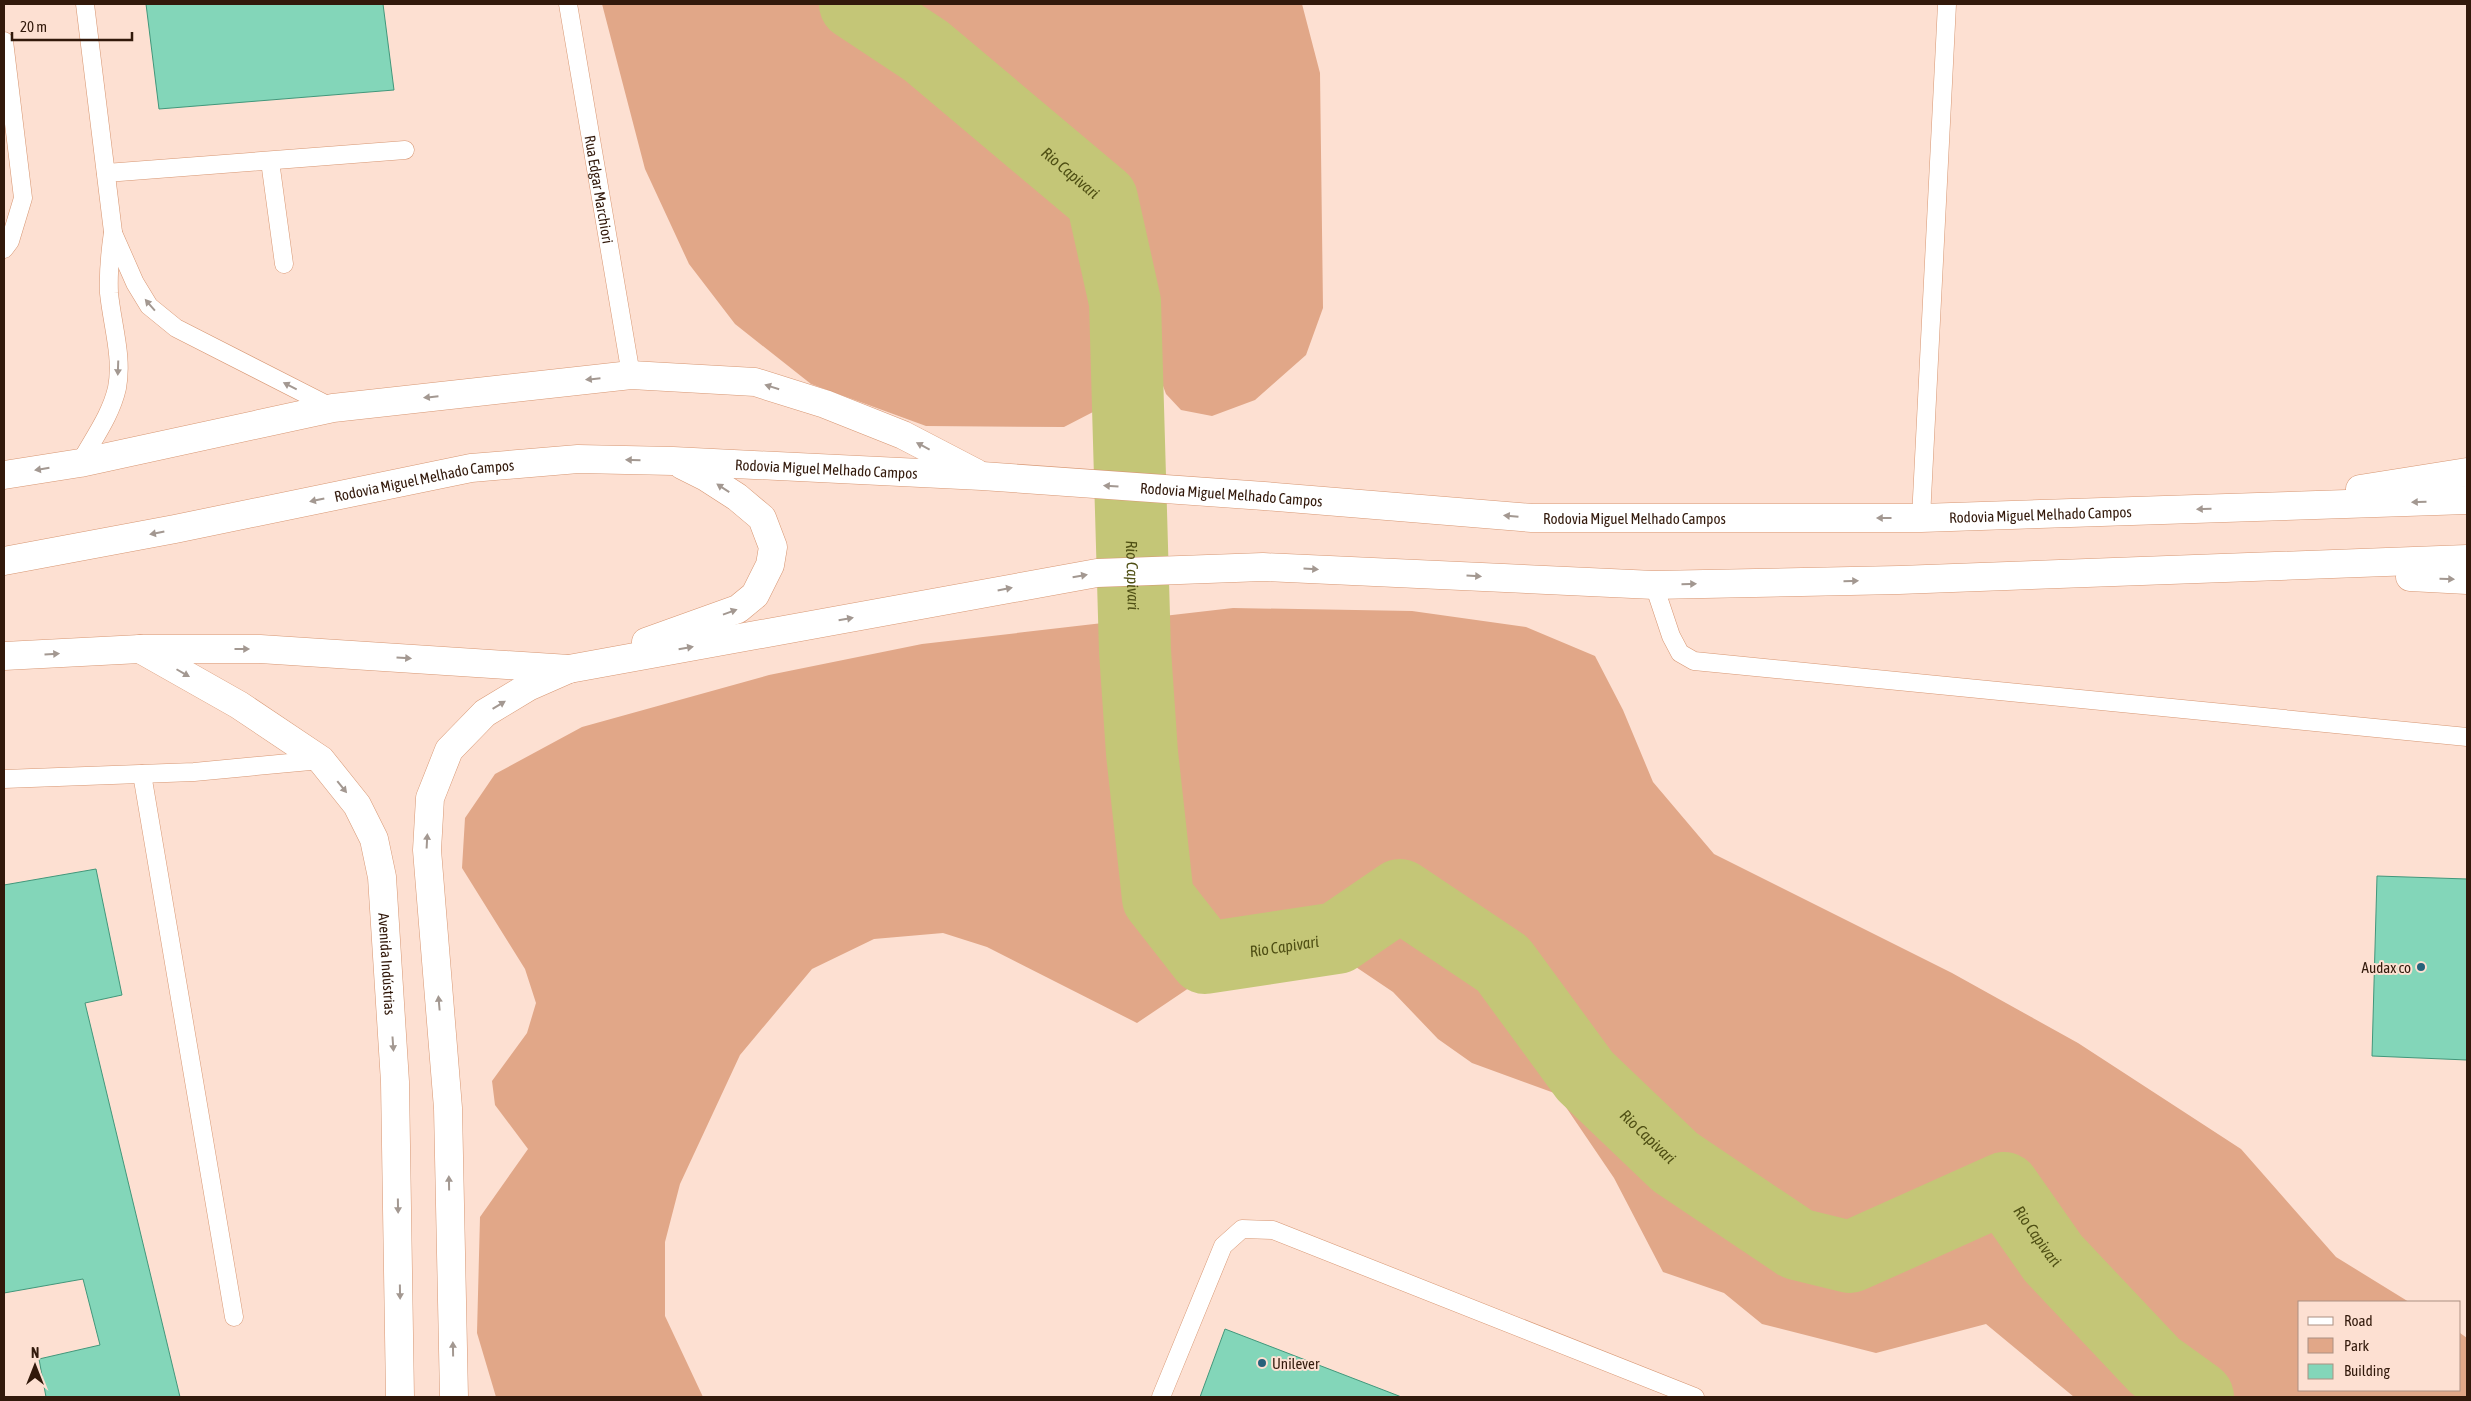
<svg xmlns="http://www.w3.org/2000/svg" width="2471" height="1401" font-family="'Asap Condensed',sans-serif">
  <style>
    .green { fill: #e1a788 }
    .lines { fill: none; stroke-linecap: round; stroke-linejoin: round }
    .river { stroke: #c4c677; stroke-width: 72 }
    .building { fill: #83d6b9; stroke: #42977b }
    .lane-casing { stroke: #d79672; stroke-width: 19 }
    .secondary-casing { stroke: #d79672; stroke-width: 29 }
    .highway-casing { stroke: #d79672; stroke-width: 29 }
    .lane { stroke: #fff; stroke-width: 18 }
    .secondary { stroke: #fff; stroke-width: 28 }
    .highway { stroke: #fff; stroke-width: 28 }
    .oneway { fill: #a39891 }
    .poi-dot { fill: #27617a; stroke: #fde0d2; stroke-width: 2 }
    .labels { text-anchor: middle; dominant-baseline: central; stroke-width: 4; stroke-linejoin: round; paint-order: stroke }
    .street-label { font-size: 15px; fill: #32190b; stroke: #fde0d2 }
    .poi-label { font-size: 15px; fill: #32190b; stroke: #fde0d2; text-anchor: end }
    .water-label { font-size: 16px; font-style: italic; fill: #4f4f14; stroke: #fde0d2 }
  </style>
  <rect width="100%" height="100%" fill="#fde0d2"/>
  <g class="green">
    <path d="M602 4H1302L1320 73 1323 308 1306 355 1255 400 1212 416 1181 410 1166 394 1134 307 1120 375 1093 412 1064 427 926 426 811 384 735 324 689 264 645 169Z"/>
    <path d="M1233 608 1412 611 1526 627 1595 656 1623 710 1653 782 1714 854 1952 973 2078 1043 2241 1149 2336 1257 2409 1302H2300V1390H2460V1333L2467 1338V1397H2074L1986 1324 1876 1353 1762 1324 1724 1293 1663 1272 1614 1178 1557 1094 1472 1063 1438 1039 1393 992 1347 961 1298 953 1226 963 1137 1023 987 947 943 933 874 939 812 969 740 1055 680 1184 665 1242V1316L703 1397H496L477 1333 480 1217 528 1149 495 1105 492 1081 527 1033 536 1003 525 969 462 868 465 818 495 774 582 727 769 675 922 644Z"/>
  </g>
  <g class="lines">
    <path class="river" id="s1" d="M855 4 926 51 1102 199 1125 302 1135 651 1142 753 1158 898 1205 958 1337 938 1400 895 1503 964 1585 1076 1675 1162 1797 1244 1850 1257 2004 1188 2053 1258 2155 1366 2198 1397"/>
  </g>
  <g class="building">
    <path d="M146 4H383L394 90 159 109Z"/>
    <path d="M96 869 122 995 85 1003 180 1397H46L39 1359 100 1345 83 1279 4 1293V885Z"/>
    <path d="M2377 876 2467 879V1060L2372 1056Z"/>
    <path d="M1225 1329 1399 1396 1401 1397H1200Z"/>
  </g>
  <g class="lines">
    <g class="lane-casing">
      <g id="lane">
        <path id="s2" d="M568 4 631 375"/>
        <path d="M4 41 23 198 10 241 4 249"/>
        <path d="M270 161 284 264"/>
        <path d="M106 173 405 150"/>
        <path d="M113 233 135 283 149 306 176 328 333 408"/>
        <path d="M80 463C93 439 111 415 117 388 123 357 112 324 109 293 108 272 110 253 113 232L85 4"/>
        <path d="M1921 518 1947 4"/>
        <path d="M1654 585 1671 636 1680 653 1694 661 2467 737"/>
        <path d="M142 774 234 1317"/>
        <path d="M4 779 194 772 321 760"/>
        <path d="M1161 1397 1223 1246 1242 1229 1273 1230 1695 1397"/>
      </g>
    </g>
    <g class="secondary-casing">
      <g id="secondary">
        <path id="s3" d="M140 649 239 705 321 760 357 805 374 839 382 877 395 1082 400 1397"/>
        <path d="M454 1397 448 1108 427 850 430 798 449 750 485 713 528 687 569 669"/>
      </g>
    </g>
    <g class="highway-casing">
      <g id="highway">
        <path d="M4 475 80 463 333 408 631 375 755 382 825 404 903 435 976 473"/>
        <path d="M2360 489 2467 472"/>
        <path id="s4" d="M4 561 175 529 471 468 578 459 673 461 982 476 1264 496 1532 518H1921L2467 500"/>
        <path d="M2410 577 2467 580"/>
        <path d="M646 642 738 609 755 595 770 565 773 547 762 518 737 497 706 477 682 465"/>
        <path d="M4 656 140 649H260L569 669 1097 573 1263 567 1654 585 1899 580 2467 559"/>
      </g>
    </g>
    <use href="#lane" class="lane"/>
    <use href="#secondary" class="secondary"/>
    <use href="#highway" class="highway"/>
  </g>
  <defs><path id="oneway-solid" d="M-6-.8H1V-3.2L6.5 0L1 3.2V.8H-6Z" transform="scale(1.25)"/></defs>
  <g class="oneway">
    <use href="#oneway-solid" transform="translate(150 305) rotate(-131)"/>
    <use href="#oneway-solid" transform="translate(118 368) rotate(92)"/>
    <use href="#oneway-solid" transform="translate(593 379) rotate(174)"/>
    <use href="#oneway-solid" transform="translate(290 386) rotate(-153)"/>
    <use href="#oneway-solid" transform="translate(772 387) rotate(-163)"/>
    <use href="#oneway-solid" transform="translate(431 397) rotate(174)"/>
    <use href="#oneway-solid" transform="translate(923 446) rotate(-152)"/>
    <use href="#oneway-solid" transform="translate(633 460) rotate(-179)"/>
    <use href="#oneway-solid" transform="translate(42 469) rotate(171)"/>
    <use href="#oneway-solid" transform="translate(1111 486) rotate(-176)"/>
    <use href="#oneway-solid" transform="translate(723 488) rotate(-147)"/>
    <use href="#oneway-solid" transform="translate(317 500) rotate(168)"/>
    <use href="#oneway-solid" transform="translate(2419 502) rotate(178)"/>
    <use href="#oneway-solid" transform="translate(2204 509) rotate(178)"/>
    <use href="#oneway-solid" transform="translate(1511 516) rotate(-175)"/>
    <use href="#oneway-solid" transform="translate(1884 518) rotate(180)"/>
    <use href="#oneway-solid" transform="translate(157 533) rotate(169)"/>
    <use href="#oneway-solid" transform="translate(1311 569) rotate(3)"/>
    <use href="#oneway-solid" transform="translate(1080 576) rotate(-10)"/>
    <use href="#oneway-solid" transform="translate(1474 576) rotate(3)"/>
    <use href="#oneway-solid" transform="translate(2447 579) rotate(2)"/>
    <use href="#oneway-solid" transform="translate(1851 581) rotate(-1)"/>
    <use href="#oneway-solid" transform="translate(1689 584) rotate(-1)"/>
    <use href="#oneway-solid" transform="translate(1005 589) rotate(-11)"/>
    <use href="#oneway-solid" transform="translate(730 612) rotate(-20)"/>
    <use href="#oneway-solid" transform="translate(846 619) rotate(-10)"/>
    <use href="#oneway-solid" transform="translate(686 648) rotate(-10)"/>
    <use href="#oneway-solid" transform="translate(242 649)"/>
    <use href="#oneway-solid" transform="translate(52 654) rotate(-3)"/>
    <use href="#oneway-solid" transform="translate(404 658) rotate(4)"/>
    <use href="#oneway-solid" transform="translate(183 673) rotate(30)"/>
    <use href="#oneway-solid" transform="translate(499 705) rotate(-31)"/>
    <use href="#oneway-solid" transform="translate(342 787) rotate(51)"/>
    <use href="#oneway-solid" transform="translate(427 841) rotate(-87)"/>
    <use href="#oneway-solid" transform="translate(439 1003) rotate(-95)"/>
    <use href="#oneway-solid" transform="translate(393 1044) rotate(86)"/>
    <use href="#oneway-solid" transform="translate(449 1183) rotate(-91)"/>
    <use href="#oneway-solid" transform="translate(398 1206) rotate(89)"/>
    <use href="#oneway-solid" transform="translate(400 1292) rotate(89)"/>
    <use href="#oneway-solid" transform="translate(453 1349) rotate(-91)"/>
  </g>
  <g class="poi-dot">
    <circle cx="2421" cy="967" r="5"/>
    <circle cx="1262" cy="1363" r="5"/>
  </g>
  <g class="labels">
    <g class="street-label">
      <text stroke="none"><textPath href="#s2" startOffset="188">Rua Edgar Marchiori</textPath></text>
      <text stroke="none"><textPath href="#s4" startOffset="832">Rodovia Miguel Melhado Campos</textPath></text>
      <text stroke="none"><textPath href="#s4" startOffset="428">Rodovia Miguel Melhado Campos</textPath></text>
      <text stroke="none"><textPath href="#s4" startOffset="1238">Rodovia Miguel Melhado Campos</textPath></text>
      <text stroke="none"><textPath href="#s4" startOffset="2048">Rodovia Miguel Melhado Campos</textPath></text>
      <text stroke="none"><textPath href="#s4" startOffset="1642">Rodovia Miguel Melhado Campos</textPath></text>
      <text stroke="none"><textPath href="#s3" startOffset="434">Avenida Indústrias</textPath></text>
    </g>
    <g class="poi-label">
      <text x="2411" y="967">Audax co</text>
      <text x="1272" y="1363" text-anchor="start">Unilever</text>
    </g>
    <g class="water-label">
      <text stroke="none"><textPath href="#s1" startOffset="274">Rio Capivari</textPath></text>
      <text stroke="none"><textPath href="#s1" startOffset="694">Rio Capivari</textPath></text>
      <text stroke="none"><textPath href="#s1" startOffset="1174">Rio Capivari</textPath></text>
      <text stroke="none"><textPath href="#s1" startOffset="1654">Rio Capivari</textPath></text>
      <text stroke="none"><textPath href="#s1" startOffset="2120">Rio Capivari</textPath></text>
    </g>
  </g>
  <rect width="2471" height="1401" fill="none" stroke="#32190b" stroke-width="10"/>
  <rect x="2298" y="1301" width="162" height="90" fill="#fde0d2" stroke="#ac9082"/>
  <rect x="2308" y="1317" width="25" height="8" fill="#ffffff" stroke="#ac9082"/>
  <text x="2344" y="1326" font-size="15" fill="#32190b">Road</text>
  <rect x="2308" y="1338" width="25" height="15" fill="#e1a788" stroke="#ac9082"/>
  <text x="2344" y="1351" font-size="15" fill="#32190b">Park</text>
  <rect x="2308" y="1364" width="25" height="15" fill="#83d6b9" stroke="#ac9082"/>
  <text x="2344" y="1376" font-size="15" fill="#32190b">Building</text>
  <g transform="translate(35 1366)" stroke="#fde0d2" stroke-width="4" paint-order="stroke">
  <path d="M0-4L9 19L0 12L-9 19Z" fill="#32190b"/>
  <text y="-8" font-size="14" font-weight="bold" text-anchor="middle" fill="#32190b">N</text>
  </g>
  <path d="M12 32v8h120v-8" fill="none" stroke="#32190b" stroke-width="2.5"/>
  <text x="20" y="32" font-size="15" fill="#32190b" stroke="#fde0d2" stroke-width="4" paint-order="stroke">20 m</text>
</svg>
